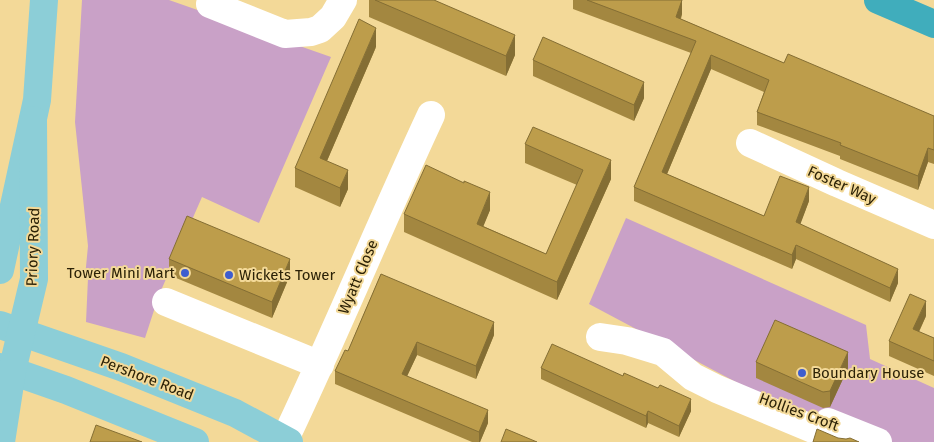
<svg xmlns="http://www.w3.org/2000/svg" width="934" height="442" font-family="'Fira Sans',sans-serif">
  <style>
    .green { fill: #c9a1c7 }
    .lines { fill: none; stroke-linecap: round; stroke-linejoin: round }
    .minor { stroke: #fff; stroke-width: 28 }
    .major { stroke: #8cced7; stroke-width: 28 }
    .highway { stroke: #40adbc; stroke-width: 28 }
    .wall { fill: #a38740 }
    .shaded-wall { fill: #846e34 }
    .building { fill: #bd9d4b; stroke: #846e34 }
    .poi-dot { fill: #3e5dcf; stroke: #f3d998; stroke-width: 2 }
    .labels { text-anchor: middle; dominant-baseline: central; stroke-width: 4; stroke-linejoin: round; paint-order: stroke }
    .street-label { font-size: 15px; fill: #2c2207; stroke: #f3d998 }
    .poi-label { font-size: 15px; fill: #2c2207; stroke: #f3d998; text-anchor: start }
  </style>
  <rect width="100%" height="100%" fill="#f3d998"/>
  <g class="green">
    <path d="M82 0H169L331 57 259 223 202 197 159 295 145 338 86 322 88 278 85 277 88 246 75 122Z"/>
    <path d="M626 218 866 325 870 359 934 388V442H877L749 389 589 304Z"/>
  </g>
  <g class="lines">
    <g class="minor">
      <path d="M210 4 285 34 311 32 320 29 333 17 343 0"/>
      <path d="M750 143 837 183 934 225"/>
      <path d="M166 302 320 365"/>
      <path d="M600 337 627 341 663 352 693 377 717 389 844 442"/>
      <path d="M828 422 878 442"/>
      <path d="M285 439C336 332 381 222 431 115"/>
    </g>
    <g class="major">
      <path d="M0 270 37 100 44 0"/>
      <path d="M0 325 121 367 235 413 289 442"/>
      <path d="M0 367 66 390 195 442"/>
      <path d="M1 442 12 371 34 279 33 120"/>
    </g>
    <path class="highway" d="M878 0 934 24"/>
  </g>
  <g class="wall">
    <path d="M369 0H434L515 55 506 76 369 17Z"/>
    <path d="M573 0H682V14L681 19 784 63 934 116V164L928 162 918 190 840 159V156L757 125V112L764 92 711 69 667 174 764 216 809 201 800 224 898 283 890 302 796 259 792 269 634 201V187L691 53 573 9Z"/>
    <path d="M376 47 327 161 348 189 340 207 295 187V168Z"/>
    <path d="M533 60 644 98 634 121 533 76Z"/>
    <path d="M525 144 611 179 557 300 404 232V214L490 210 483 226 546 254 577 185 525 163Z"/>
    <path d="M169 259 290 275 272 318 169 275Z"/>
    <path d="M381 274 494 335 476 379 417 355 407 376 488 423 480 442H472L335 384V371L348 351Z"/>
    <path d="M926 316 919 332 934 338V376L889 356V341Z"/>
    <path d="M756 362 848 368 830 407 823 408 756 378Z"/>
    <path d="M541 368 691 411 679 437 648 423 646 428 541 379Z"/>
  </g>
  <g class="shaded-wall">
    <path d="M682 0V14L676 31V17Z"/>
    <path d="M376 28V47L320 177V158Z"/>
    <path d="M515 35V55L506 76V56Z"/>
    <path d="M711 55V69L662 186V172Z"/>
    <path d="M644 82V98L634 121V105Z"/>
    <path d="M928 148V162L918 190V176Z"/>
    <path d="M611 160V179L557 300V282Z"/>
    <path d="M348 170V189L340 207V188Z"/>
    <path d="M809 187V201L796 236V222Z"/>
    <path d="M490 192V210L477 242V224Z"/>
    <path d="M796 245V259L792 269V255Z"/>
    <path d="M290 259V275L272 318V302Z"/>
    <path d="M898 269V283L890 302V288Z"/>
    <path d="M926 301V316L913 344V329Z"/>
    <path d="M494 322V335L476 379V366Z"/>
    <path d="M417 342V355L402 387V374Z"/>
    <path d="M848 352V368L830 407V391Z"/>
    <path d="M691 399V411L679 437V426Z"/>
    <path d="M488 410V423L480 442H479V432Z"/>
    <path d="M648 411V423L646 428V416Z"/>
  </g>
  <g class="building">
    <path d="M375 0H434L515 35 506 56Z"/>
    <path d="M587 0H682L676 17 784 63 788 54 934 116V150L928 148 918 176 840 145 841 143 757 112 769 80 711 55 662 172 764 216 780 176 809 187 796 222 898 269 890 288 796 245 792 255 634 187 696 41Z"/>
    <path d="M359 19 376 28 320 158 348 170 340 188 295 168Z"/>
    <path d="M543 37 644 82 634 105 533 60Z"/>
    <path d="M533 127 611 160 557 282 404 214 426 165 464 183V181L490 192 477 224 546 254 583 170 525 144Z"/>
    <path d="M187 216 290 259 272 302 169 259Z"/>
    <path d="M381 274 494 322 476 366 417 342 402 374 488 410 479 432 335 371 345 350 348 351Z"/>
    <path d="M910 294 926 301 913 329 934 338V361L889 341Z"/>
    <path d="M775 320 848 352 830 391 823 392 756 362Z"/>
    <path d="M552 344 623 376 624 373 658 388 660 385 691 399 679 426 648 411 646 416 541 368Z"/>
    <path d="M96 425 142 442H90Z"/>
    <path d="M506 429 537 442H501Z"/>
    <path d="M817 429 838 438 846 439 850 438 859 442H813Z"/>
  </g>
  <g class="poi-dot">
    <circle cx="185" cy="273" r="5"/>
    <circle cx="229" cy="275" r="5"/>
    <circle cx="802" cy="373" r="5"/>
  </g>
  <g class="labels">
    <g class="street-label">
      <text transform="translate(842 185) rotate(24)">Foster Way</text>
      <text transform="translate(33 247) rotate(-88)">Priory Road</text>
      <text transform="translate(358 277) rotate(-67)">Wyatt Close</text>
      <text transform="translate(147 378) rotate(21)">Pershore Road</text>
      <text transform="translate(799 412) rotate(20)">Hollies Croft</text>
    </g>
    <g class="poi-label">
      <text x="175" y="273" text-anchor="end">Tower Mini Mart</text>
      <text x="239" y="275">Wickets Tower</text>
      <text x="812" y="373">Boundary House</text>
    </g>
  </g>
</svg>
